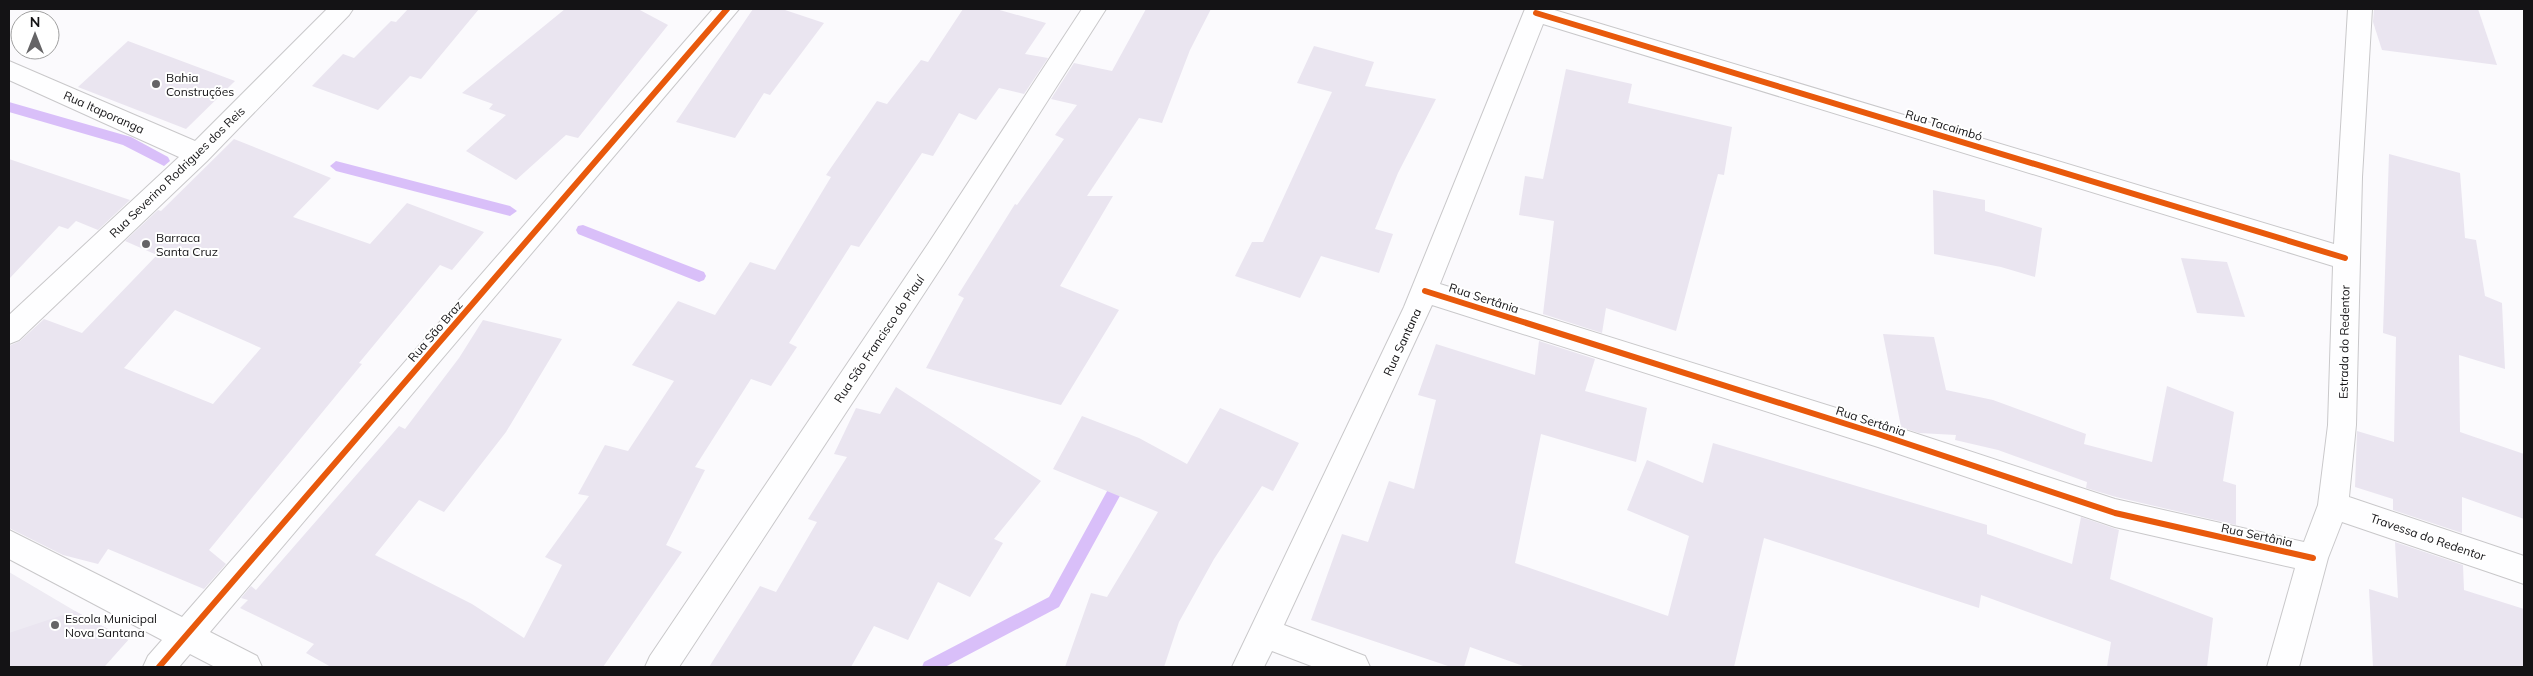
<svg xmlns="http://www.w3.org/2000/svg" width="2533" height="676" font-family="Mulish,sans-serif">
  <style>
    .built { fill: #eeebf3 }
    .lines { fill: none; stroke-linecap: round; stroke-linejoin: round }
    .stream { fill: #d9bff9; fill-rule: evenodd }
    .building { fill: #eae5f0; fill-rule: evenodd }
    .minor-casing { stroke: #c9c8ca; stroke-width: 2 }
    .minor { fill: #fefeff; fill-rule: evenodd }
    .cycleway-casing { stroke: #fff; stroke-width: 9 }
    .cycleway { stroke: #e8590c; stroke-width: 6 }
    .poi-dot { fill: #656466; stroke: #fff; stroke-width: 2 }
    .labels { text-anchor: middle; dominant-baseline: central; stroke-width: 4; stroke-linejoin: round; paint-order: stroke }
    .poi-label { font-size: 12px; fill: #141315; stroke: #fff; text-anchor: start }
    .street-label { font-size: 12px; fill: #141315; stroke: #fff }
  </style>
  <rect width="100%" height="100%" fill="#fbfafd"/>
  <path class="built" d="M9 572 75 611 128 640 104 667H9Z"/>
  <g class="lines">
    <g class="stream">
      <path d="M9 102 131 137 168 157 170 161 164 166 123 145 9 112Z"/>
      <path d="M336 161 510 206 517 211 510 216 336 171 330 166Z"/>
      <path d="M583 225 704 272 706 276 704 280 699 282 578 234 576 230 578 226Z"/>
      <path d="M1122 471 1127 473 1129 478 1127 483 1059 607 945 667H922L924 662 1049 597 1117 473Z"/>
    </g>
  </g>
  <g class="building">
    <path d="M408 9H479L421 79 410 76 378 110 312 86 343 54 354 58 391 21 396 22Z"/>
    <path d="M565 9H638L668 25 578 138 566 135 516 180 466 151 506 115 489 109 493 104 462 93Z"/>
    <path d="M753 9H782L824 23 770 95 764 93 735 138 676 122Z"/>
    <path d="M963 9H996L1046 23 1025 54 1048 58 1024 94 999 88 976 120 959 113 933 156 922 153 859 247 851 245 789 343 797 347 771 386 751 379 695 467 705 470 666 545 682 552 603 667H331L306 653 314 644 240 608 248 600 241 598 251 586 256 590 399 426 405 429 459 358 483 320 562 339 506 432 444 512 419 500 375 555 472 604 524 638 562 565 545 557 589 496 578 494 605 445 628 451 674 381 632 365 678 301 715 315 750 262 775 270 831 177 826 175 877 101 887 104 921 60 928 62Z"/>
    <path d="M1146 9H1211L1190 50 1162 123 1139 118 1087 196H1113L1060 286 1119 310 1061 405 926 368 964 298 958 295 1015 204 1017 205 1064 139 1055 135 1077 105 1051 99 1074 63 1112 71Z"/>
    <path d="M2374 9H2478L2497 65 2382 50 2373 22Z"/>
    <path d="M128 41 235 81 186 129 78 87Z"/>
    <path d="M1314 46 1374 62 1365 86 1436 99 1398 173 1375 229 1393 234 1379 273 1321 256 1300 298 1235 276 1252 242H1263L1332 92 1297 83Z"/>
    <path d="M1566 69 1632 84 1628 103 1732 127 1724 175 1718 174 1676 331 1606 308 1602 333 1543 314 1554 221 1519 215 1525 176 1543 179Z"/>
    <path d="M234 139 331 178 293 217 370 244 407 203 484 232 452 270 440 265 359 363 362 364 209 550 226 564 204 589 108 549 98 564 63 555 9 528V346L20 341 44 319 82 333 157 255 125 241 158 210 161 211ZM175 310 261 348 213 404 124 368Z"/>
    <path d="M2389 154 2460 173 2465 238 2476 240 2485 296 2502 303 2505 369 2459 355 2460 432 2524 454V519L2462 497V533L2393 510V499L2355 487 2357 431 2394 442 2396 337 2383 333Z"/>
    <path d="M9 159 130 200 98 230 76 221 68 229 59 226 9 279Z"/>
    <path d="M1933 190 1985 200V211L2042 228 2035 277 2001 267 1934 254Z"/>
    <path d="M2181 258 2227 262 2245 317 2197 313Z"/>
    <path d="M1883 334 1934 337 1946 390 1993 400 2086 434 2084 444 2152 462 2167 386 2234 412 2223 481 2236 485V525L2116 497 2086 488 2087 482 1998 450 1955 440 1956 435 1919 433 1901 427Z"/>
    <path d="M1539 341 1595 359 1585 391 1647 408 1636 462 1541 434 1515 563 1668 616 1689 536 1627 510 1647 460 1703 483 1713 443 1987 525V534L2072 564 2081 517 2119 530 2110 579 2213 618 2207 667H2107L2111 642 1981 595 1979 608 1764 538 1734 667H1526L1470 647 1464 667H1451L1311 620 1342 534 1368 542 1389 481 1414 489 1436 400 1418 395 1436 344 1535 375Z"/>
    <path d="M896 387 1041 481 994 539 1003 543 970 597 938 582 908 640 874 626 851 667H709L760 586 776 592 817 522 808 519 847 457 834 454 856 408 880 414Z"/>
    <path d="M1220 408 1299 443 1273 491 1262 486 1214 559 1179 622 1164 667H1065L1091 593 1107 597 1158 512 1053 469 1082 416 1139 438 1187 464Z"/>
    <path d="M2395 542 2463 565 2464 590 2524 609V667H2373L2369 589 2398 598Z"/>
    <path d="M75 611 128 640 104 667H9V633Z"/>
  </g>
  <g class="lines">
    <g class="minor-casing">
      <g id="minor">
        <path d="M327 9H353L349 15 207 161 19 340 9 344V315L179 157 9 80V61L195 141Z"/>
        <path d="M713 9H739L210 632 257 656 262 667H215L190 654 179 667H143L148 656 162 640 9 559V530L182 617Z"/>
        <path d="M1082 9H1106L946 260 679 667H645L650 656 928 244Z"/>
        <path d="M1525 9H1551L2334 244 2348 9H2372L2362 177 2356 425 2349 497 2524 556V584L2342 522 2328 558 2299 667H2267L2295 568 2115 527 1878 447 1432 305 1284 625 1365 656 1370 667H1314L1272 651 1264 667H1232L1404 307ZM1543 24 2333 266 2328 425 2318 505 2304 542 2115 499 1878 421 1440 284Z"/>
      </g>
    </g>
    <use href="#minor" class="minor"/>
    <g class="cycleway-casing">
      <g id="cycleway">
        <path d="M1536 13 2345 258"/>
        <path d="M1425 291 1878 434 2115 513 2313 558"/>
        <path d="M159 667 727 9"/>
      </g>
    </g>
    <use href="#cycleway" class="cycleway"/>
  </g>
  <g class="poi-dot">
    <circle cx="156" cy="84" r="5"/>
    <circle cx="146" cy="244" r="5"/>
    <circle cx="55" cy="625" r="5"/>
  </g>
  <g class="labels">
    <g class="poi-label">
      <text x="166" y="77">Bahia<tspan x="166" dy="14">Construções</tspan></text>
      <text x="156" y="237">Barraca<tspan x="156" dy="14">Santa Cruz</tspan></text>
      <text x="65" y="618">Escola Municipal<tspan x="65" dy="14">Nova Santana</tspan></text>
    </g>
    <g class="street-label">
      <text transform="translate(104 112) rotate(24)">Rua Itaporanga</text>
      <text transform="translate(1944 125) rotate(17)">Rua Tacaimbó</text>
      <text transform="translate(177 172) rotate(-44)">Rua Severino Rodrigues dos Reis</text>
      <text transform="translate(1484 298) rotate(18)">Rua Sertânia</text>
      <text transform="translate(435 331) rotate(-49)">Rua São Braz</text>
      <text transform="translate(879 339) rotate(-56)">Rua São Francisco do Piauí</text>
      <text transform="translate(1402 342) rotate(-65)">Rua Santana</text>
      <text transform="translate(2344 342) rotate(-89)">Estrada do Redentor</text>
      <text transform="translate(1871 421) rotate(18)">Rua Sertânia</text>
      <text transform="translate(2257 535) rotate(12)">Rua Sertânia</text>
      <text transform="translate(2428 537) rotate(19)">Travessa do Redentor</text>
    </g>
  </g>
  <rect width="2533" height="676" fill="none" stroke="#141315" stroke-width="20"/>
  <g transform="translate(35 35)"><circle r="24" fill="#ffffff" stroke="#a1a1a1"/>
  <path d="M0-4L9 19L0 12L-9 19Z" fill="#656466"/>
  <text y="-8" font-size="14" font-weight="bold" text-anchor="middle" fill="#141315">N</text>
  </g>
</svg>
